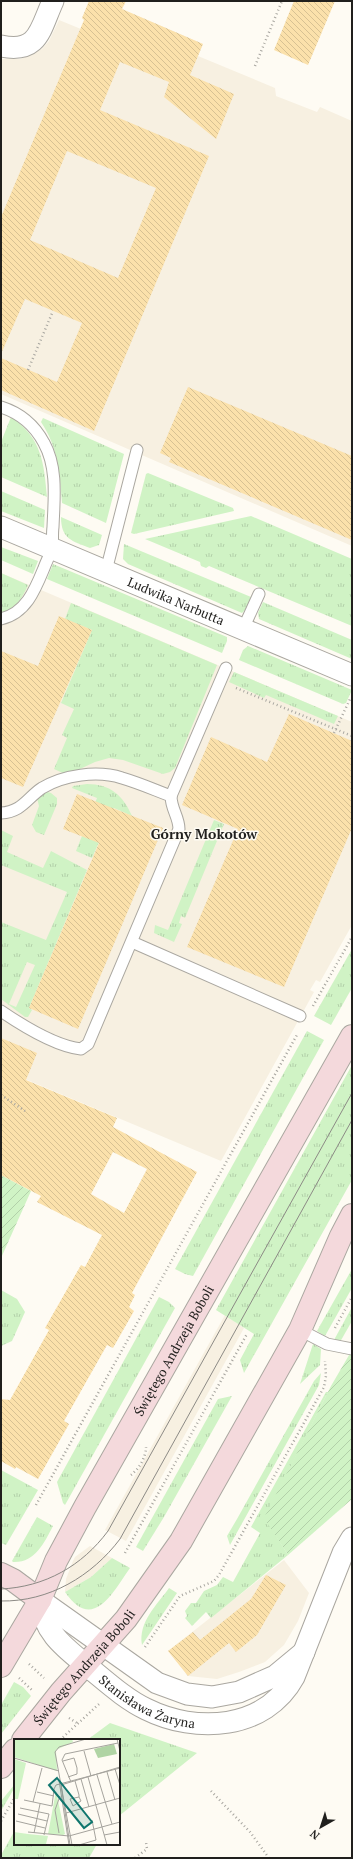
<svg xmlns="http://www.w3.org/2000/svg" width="353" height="1859" font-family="'PT Serif',serif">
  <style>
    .built { fill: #f7f0e1 }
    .grass { fill: url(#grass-tufts); fill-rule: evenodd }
    .garden { fill: url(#garden-furrows) }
    .building { fill: url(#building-back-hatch); fill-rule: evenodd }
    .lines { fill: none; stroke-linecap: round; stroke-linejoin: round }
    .lane-casing { stroke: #aaa7a0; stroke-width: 13 }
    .street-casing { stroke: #aaa7a0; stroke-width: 23 }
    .secondary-casing { stroke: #aaa7a0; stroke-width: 24 }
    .path { stroke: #a8a6a0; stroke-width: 2.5; stroke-dasharray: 1 3; stroke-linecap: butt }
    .lane { stroke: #fff; stroke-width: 11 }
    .street { stroke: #fff; stroke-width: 21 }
    .secondary { stroke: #f4d9dc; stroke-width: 22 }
    .tram { stroke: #8c8a85; stroke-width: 1 }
    .labels { text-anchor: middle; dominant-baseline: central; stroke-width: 3; stroke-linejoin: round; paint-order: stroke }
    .street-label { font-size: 13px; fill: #201f1d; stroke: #fefbf3 }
    .neighbourhood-label { font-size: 14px; font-weight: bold; fill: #201f1d; stroke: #fefbf3 }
    .inset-road { fill: none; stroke: #a5a39d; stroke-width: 1 }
    .view { fill: #0f766e; fill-opacity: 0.15; stroke: #0f766e; stroke-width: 2 }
    .inset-edge { fill: none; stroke: #201f1d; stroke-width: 2 }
  </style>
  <defs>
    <pattern id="grass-tufts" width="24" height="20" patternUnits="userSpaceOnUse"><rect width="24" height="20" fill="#d0f3c5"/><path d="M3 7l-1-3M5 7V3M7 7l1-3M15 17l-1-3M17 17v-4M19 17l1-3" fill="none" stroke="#b2d0a9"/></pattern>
    <pattern id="garden-furrows" width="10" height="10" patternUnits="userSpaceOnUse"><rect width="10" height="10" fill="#d0f3c5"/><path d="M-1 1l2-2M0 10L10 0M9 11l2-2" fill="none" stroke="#b2d0a9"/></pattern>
    <pattern id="building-back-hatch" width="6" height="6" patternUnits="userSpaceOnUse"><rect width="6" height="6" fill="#fbe1ab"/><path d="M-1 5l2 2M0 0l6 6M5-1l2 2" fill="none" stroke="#d7c193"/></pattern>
  </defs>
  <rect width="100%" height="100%" fill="#fefbf3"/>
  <g class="built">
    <path d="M138 16 203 44 198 56 275 88 276 96 317 112 320 107 352 121V546L1 394V59H21L42 49 49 41 59 20 81 29Z"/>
    <path d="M1 573 352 722V925L320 982 316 980 310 990 314 992 221 1161 1 1069Z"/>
    <path d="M225 1315 244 1328 126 1541 105 1530Z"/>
    <path d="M90 1546 112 1558 91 1577 65 1592 66 1579 73 1561 75 1557Z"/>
    <path d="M284 1560 309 1593 298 1621 284 1645 265 1662 239 1672 217 1679 188 1676 168 1651Z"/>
  </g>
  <g class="grass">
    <path d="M11 417C42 438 44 463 47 497L1 477V442Z"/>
    <path d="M43 418 124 454 106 523 62 503C60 473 58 447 41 422Z"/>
    <path d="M148 473 233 508 234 511 134 534 131 533 146 474Z"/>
    <path d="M1 491 45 510 44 528 1 511Z"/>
    <path d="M251 516 352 559V626L209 566 206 568 201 566 200 562 145 539Z"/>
    <path d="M61 517 102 535 99 545 90 548C72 541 61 539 61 517Z"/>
    <path d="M124 544 251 597 246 609 242 613 128 564 123 559Z"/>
    <path d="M1 547 38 561 33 574 1 560Z"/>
    <path d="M53 564 227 637V641L222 653 47 579Z"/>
    <path d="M1 573 28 585C22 599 16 608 1 613Z"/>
    <path d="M263 602 352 640V659L259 619 258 613Z"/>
    <path d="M71 603 217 665 175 768 170 772 163 774 123 760 109 758 95 762 67 775 54 769 67 738 62 735 74 709 61 703 92 630 65 619Z"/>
    <path d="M248 646 352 690 346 703 343 704 239 660 243 650Z"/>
    <path d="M234 672 338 716 334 724 266 695 264 698 229 682Z"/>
    <path d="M87 784C110 784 123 795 132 816L114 808 92 858 76 851 97 798 72 788 73 786Z"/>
    <path d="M44 791 51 793 57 798V804L44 835 36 832 32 825 39 806 37 798Z"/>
    <path d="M214 820 224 824 185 918 181 916 179 923 182 924 174 942 154 933 155 925 168 930Z"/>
    <path d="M1 830 13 836 7 852 43 868 51 851 87 870 29 1008 32 1010 28 1017H25L1 999V922L46 940 67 892 1 865ZM27 962 35 965 16 1007 9 1004Z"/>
    <path d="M352 949V988L331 1025 314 1016Z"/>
    <path d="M307 1031 324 1040 193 1276 185 1274 175 1269Z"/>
    <path d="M352 1065V1180L244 1373 240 1360 254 1334 216 1310Z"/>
    <path d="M352 1269V1288L325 1336 317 1331Z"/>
    <path d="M1 1290 17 1299 25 1312 12 1341 1 1346Z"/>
    <path d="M159 1297 169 1302 175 1308 65 1505 63 1503 57 1482Z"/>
    <path d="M352 1307V1321L340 1342 334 1340Z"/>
    <path d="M313 1344 321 1349 320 1365 300 1384Z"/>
    <path d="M321 1373 319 1385 230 1545 227 1536 237 1519 314 1381Z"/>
    <path d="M326 1392H328L265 1518 288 1555 211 1618 206 1612 192 1626 185 1618 187 1616 185 1611 191 1603H196L204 1591 217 1585 223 1577 233 1582 260 1533 251 1527Z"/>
    <path d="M232 1396 164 1517 143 1551 136 1547 218 1399Z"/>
    <path d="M1 1470 38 1490 6 1545 1 1543Z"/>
    <path d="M37 1517 53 1526C44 1543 35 1563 13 1562L12 1561Z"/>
    <path d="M112 1558 130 1568C113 1592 93 1633 65 1592L91 1577Z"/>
    <path d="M169 1588 177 1593 142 1645C138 1622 157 1605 169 1588Z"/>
    <path d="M14 1682 23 1687 31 1696 1 1734V1705Z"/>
    <path d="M110 1723 197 1753 119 1816V1740H87Z"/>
    <path d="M15 1784V1787L1 1811V1801Z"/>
    <path d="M15 1830V1844H97L89 1858H1V1855Z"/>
  </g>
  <g class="garden">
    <path d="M1 1175 31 1191 1 1258Z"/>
    <path d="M352 1350V1499L288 1555 264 1518 331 1386Z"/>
  </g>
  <g class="building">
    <path d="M89 1H126L122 9 203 44 190 75 234 94 216 139 164 97 169 82 120 62 100 110 209 156 94 431 1 390V358L57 382 82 323 25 299 1 354V217L84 20 82 18ZM67 151 156 188 118 278 30 240Z"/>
    <path d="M294 1H335L308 65 274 50Z"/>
    <path d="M188 387 352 456V540L169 462 171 458 160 453Z"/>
    <path d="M59 616 92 630 23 787 1 778V651L38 666Z"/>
    <path d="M289 714 352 741V828L284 987 187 947 238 829 182 805 211 737 267 762Z"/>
    <path d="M77 794 163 828 78 1029 29 1008 99 843 63 829Z"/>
    <path d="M1 1038 37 1053 26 1080 117 1118 113 1127 197 1172 132 1293 135 1295 129 1307 134 1311 113 1348 107 1345 64 1421 69 1424 38 1479 16 1467 15 1469 1 1461V1399L10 1400 49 1330 45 1328 81 1265 85 1267 102 1235 37 1202 41 1196 1 1175ZM113 1152 147 1169 124 1213 91 1194Z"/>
    <path d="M266 1575 286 1585 257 1635 236 1652 229 1643 188 1676 168 1651 193 1632 200 1640 251 1599Z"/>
  </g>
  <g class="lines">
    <g class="lane-casing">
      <g id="lane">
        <path d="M1 407C20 413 35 426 44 443 58 468 54 500 53 527 52 534 53 542 52 548 50 555 46 562 44 568 35 590 26 613 1 619"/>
        <path d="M106 571 137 450"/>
        <path d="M243 629 259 594"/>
        <path d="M171 796 226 668"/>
        <path d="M1 813C22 812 27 798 42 788 64 775 97 770 122 778 139 783 155 790 171 796 171 809 179 817 179 829L88 1044 81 1049C55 1046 23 1026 1 1011"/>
        <path d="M132 942 300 1016"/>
        <path d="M300 1330 327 1344 352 1349"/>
      </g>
    </g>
    <g class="street-casing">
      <g id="street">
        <path d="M1 46C39 54 40 29 53 1"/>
        <path id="s1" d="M1 527 352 675"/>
        <path id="s2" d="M40 1600C44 1635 67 1649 92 1670 109 1684 127 1700 146 1709 196 1734 265 1730 294 1677L343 1553 352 1538"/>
        <path d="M40 1600 157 1683 187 1694 212 1697 239 1692 275 1676 304 1652"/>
      </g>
    </g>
    <g class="secondary-casing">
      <g id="secondary">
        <path d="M1 1574 13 1580 40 1600"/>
        <path id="s3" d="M1 1666 40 1600 56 1561 85 1507 352 1036"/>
        <path id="s4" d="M23 1740 61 1692 126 1619 181 1541 300 1330 341 1236 352 1215"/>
        <path d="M1 1767 15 1750"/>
      </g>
    </g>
    <g class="path">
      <path d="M255 66 282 1"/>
      <path d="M28 370 53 311"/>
      <path d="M236 688 352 736"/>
      <path d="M334 733 351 697"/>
      <path d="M313 1006 352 937"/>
      <path d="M1 1095 25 1111"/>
      <path d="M335 1328 352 1297"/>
      <path d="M131 1475C139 1469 146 1457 146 1447"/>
      <path d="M36 1505 298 1033"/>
      <path d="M125 1553 247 1334"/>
      <path d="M145 1647 180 1596 214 1581 219 1575 324 1387 326 1376 325 1361"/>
      <path d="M29 1664 44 1678"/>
      <path d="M19 1678 33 1691"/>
      <path d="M69 1718 77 1723"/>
      <path d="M60 1740 99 1704"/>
      <path d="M211 1791 250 1832 269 1858"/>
      <path d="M1 1821 15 1797"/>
      <path d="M135 1858 147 1849 146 1842"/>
    </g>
    <use href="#lane" class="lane"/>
    <use href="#street" class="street"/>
    <use href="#secondary" class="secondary"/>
    <g class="tram">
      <path d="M1 1589C45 1587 82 1566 108 1531L352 1093"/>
      <path d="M1 1601C49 1602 92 1576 120 1539L352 1120"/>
    </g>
  </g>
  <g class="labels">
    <g class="street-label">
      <text stroke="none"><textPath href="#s1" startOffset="190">Ludwika Narbutta</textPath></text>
      <text stroke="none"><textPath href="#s3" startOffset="360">Świętego Andrzeja Boboli</textPath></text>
      <text stroke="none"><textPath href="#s4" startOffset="95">Świętego Andrzeja Boboli</textPath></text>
      <text stroke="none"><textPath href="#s2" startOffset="155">Stanisława Żaryna</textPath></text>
    </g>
    <g class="neighbourhood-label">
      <text x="204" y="833">Górny Mokotów</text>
    </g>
  </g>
  <g transform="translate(14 1739)">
    <rect width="106" height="106" fill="#fefbf3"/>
    <path d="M100 5 103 15 84 19 80 10Z" fill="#b0d4a4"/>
    <path d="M0 0H58L59 3 42 11 43 32 0 18Z" fill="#d0f3c5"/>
    <path d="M0 20 12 24 4 60H0ZM42 52 51 95 49 96 34 95ZM0 93 14 95 34 97 32 105 4 106 0 105Z" fill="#d0f3c5"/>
    <path class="inset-road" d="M103 0 106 12M70 12 77 37M0 19 45 32M49 22 60 19 63 29V35L54 38M101 30 106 46M93 33 101 61M83 36 98 85M74 38 93 106M67 40 75 68M45 41 55 106M61 42 65 56V58L67 62 59 67 56 60 65 58M57 43 48 21 51 15 104 4M40 50 42 46 106 29M23 53 40 57M10 61 38 67 40 50M19 63 28 29M6 69 35 75 30 96M52 74 106 59M4 75 33 82M2 82 31 89M14 93 55 97 106 83M20 94 26 65M45 94 41 71 46 57M90 96 106 93M56 106 47 46 106 28M58 106 41 13 45 8 72 0M65 106 82 101 78 81"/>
    <path class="view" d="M43 39 78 83 70 89 35 46Z"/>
    <rect width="106" height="106" class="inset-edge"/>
  </g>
  <rect width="353" height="1859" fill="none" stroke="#201f1d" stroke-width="4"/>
  <g transform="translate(321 1827) rotate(219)" stroke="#fefbf3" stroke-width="3" paint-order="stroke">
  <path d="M0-3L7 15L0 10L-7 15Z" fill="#201f1d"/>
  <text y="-6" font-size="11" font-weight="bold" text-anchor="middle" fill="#201f1d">N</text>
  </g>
</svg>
